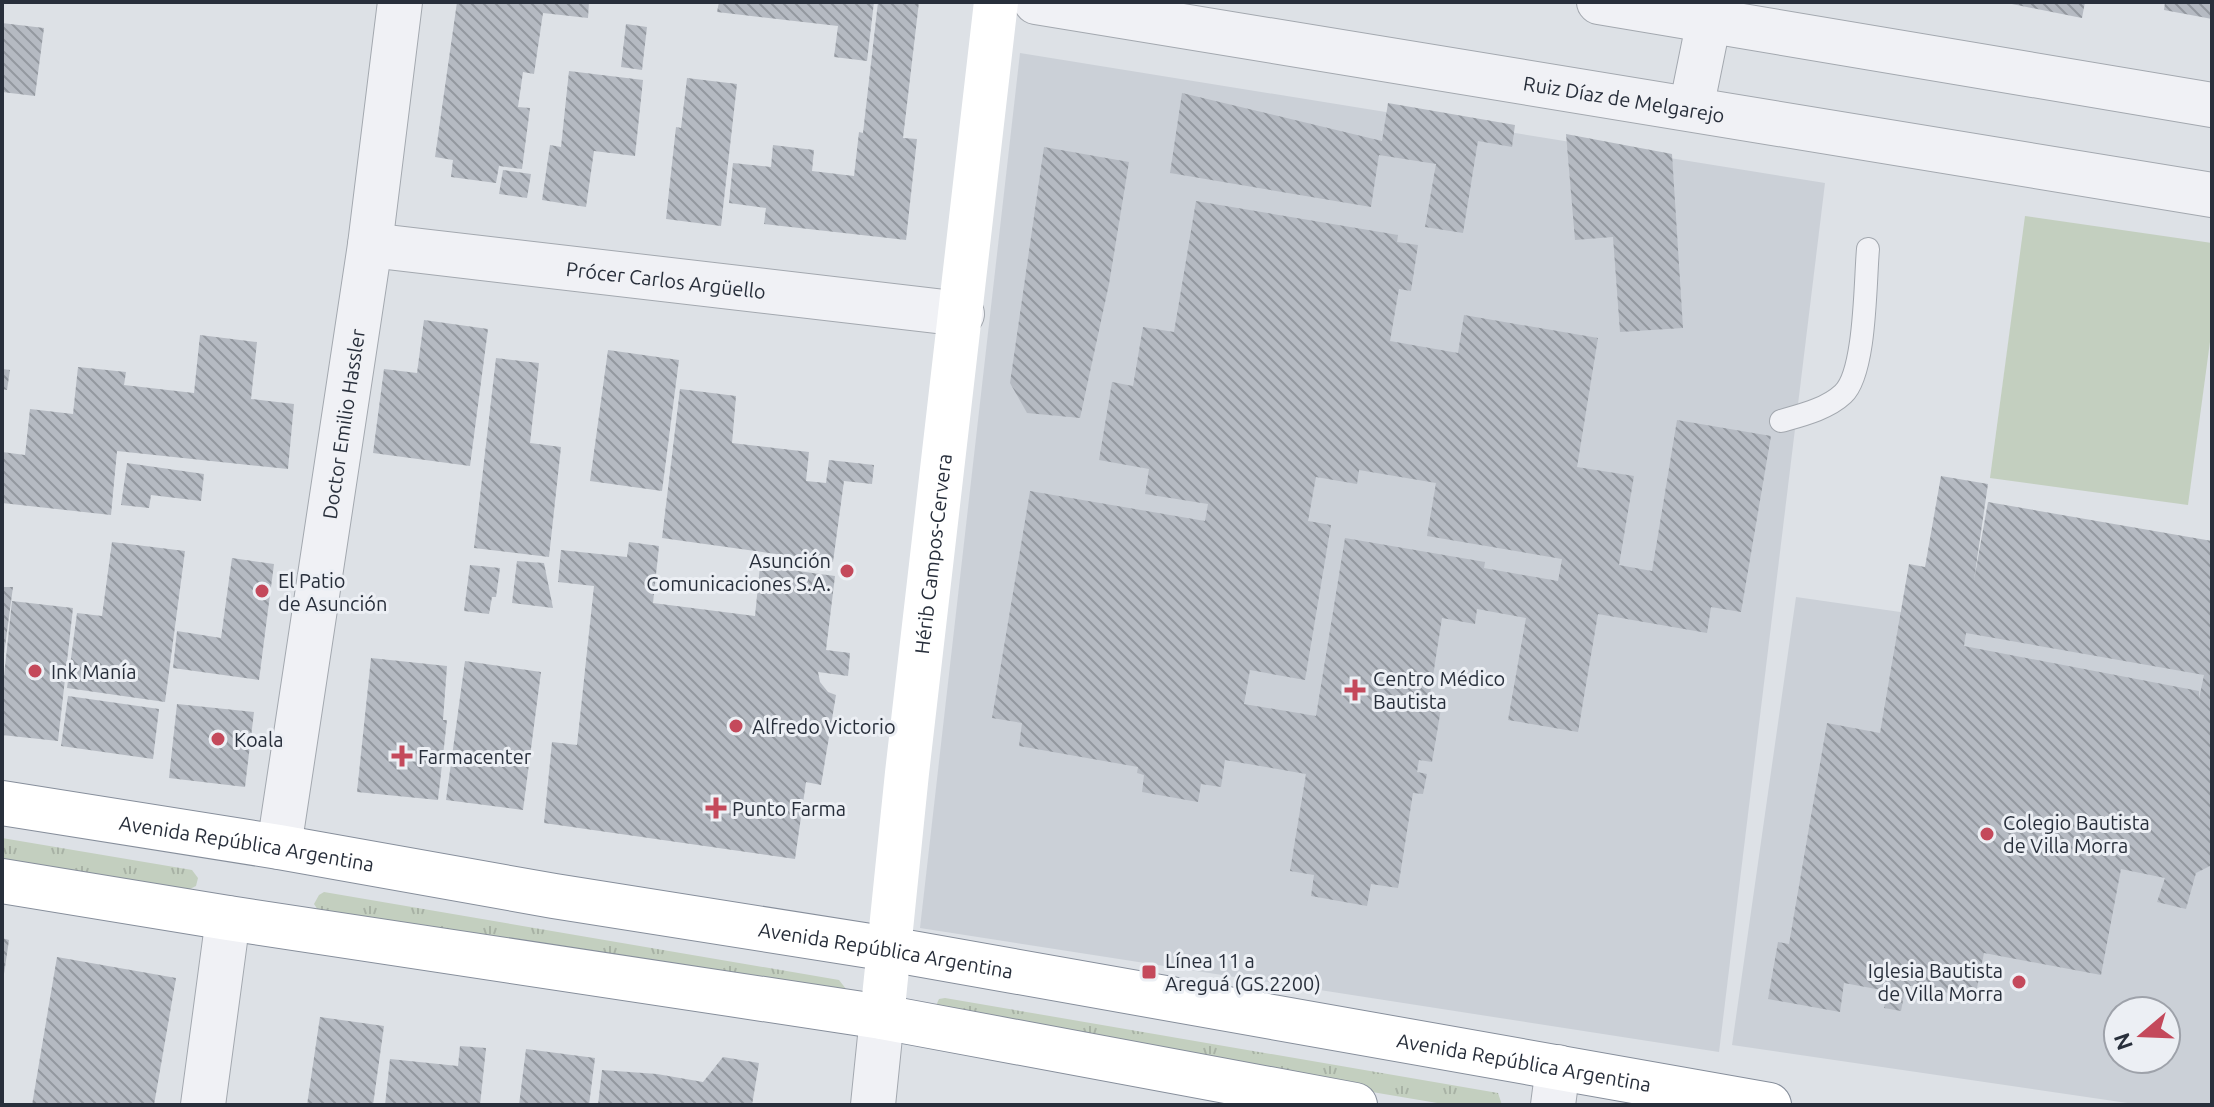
<svg xmlns="http://www.w3.org/2000/svg" width="2214" height="1107" font-family="Ubuntu,sans-serif">
  <style>
    .built { fill: #cbd0d7; fill-rule: evenodd }
    .grass { fill: url(#grass-tufts) }
    .pitch { fill: #c3cfbf }
    .building { fill: url(#building-back-hatch); fill-rule: evenodd }
    .lines { fill: none; stroke-linecap: round; stroke-linejoin: round }
    .service-casing { stroke: #a3a8af; stroke-width: 24 }
    .minor-casing { stroke: #a3a8af; stroke-width: 46 }
    .tertiary-casing { stroke: #a3a8af; stroke-width: 46 }
    .trunk-casing { stroke: #868e9b; stroke-width: 46 }
    .service { stroke: #f0f1f5; stroke-width: 22 }
    .minor { stroke: #f0f1f5; stroke-width: 44 }
    .tertiary { stroke: #f0f1f5; stroke-width: 44 }
    .secondary { stroke: #fff; stroke-width: 44 }
    .trunk { stroke: #fff; stroke-width: 44 }
    .poi-dot { fill: #c4495b; stroke: #eceff4; stroke-width: 3 }
    .labels { text-anchor: middle; dominant-baseline: central; stroke-width: 6; stroke-linejoin: round; paint-order: stroke }
    .street-label { font-size: 20px; fill: #282f3b; stroke: #eceff4 }
    .poi-label { font-size: 20px; fill: #282f3b; stroke: #eceff4; text-anchor: start }
  </style>
  <defs>
    <pattern id="grass-tufts" width="24" height="20" patternUnits="userSpaceOnUse" patternTransform="scale(2)"><rect width="24" height="20" fill="#c3cfbf"/><path d="M3 7l-1-3M5 7V3M7 7l1-3M15 17l-1-3M17 17v-4M19 17l1-3" fill="none" stroke="#a8b2a5"/></pattern>
    <pattern id="building-back-hatch" width="6" height="6" patternUnits="userSpaceOnUse" patternTransform="scale(2)"><rect width="6" height="6" fill="#b5bac2"/><path d="M-1 5l2 2M0 0l6 6M5-1l2 2" fill="none" stroke="#93989f"/></pattern>
  </defs>
  <rect width="100%" height="100%" fill="#dde1e6"/>
  <g class="built">
    <path d="M1020 53 1825 183 1719 1052 920 928Z"/>
    <path d="M1796 597 2212 657V1105H2141L1732 1045ZM2118 1011H2166V1059H2118Z"/>
  </g>
  <g class="grass">
    <path d="M2 838 192 870 198 878 196 886 188 890 2 859Z"/>
    <path d="M324 892 839 980 846 989 845 995 320 913 314 904 319 895Z"/>
    <path d="M945 998 1498 1093 1502 1105H1449L941 1019 934 1010 939 999Z"/>
  </g>
  <path class="pitch" d="M2025 216 2212 243V327L2188 505 1990 478Z"/>
  <g class="building">
    <path d="M457 2H589L588 18 543 13 534 74 523 72 518 107 530 108 522 169 499 166 496 183 451 177 453 160 435 157Z"/>
    <path d="M719 2H874L867 61 834 57 838 26 717 12Z"/>
    <path d="M878 2H919L903 138 917 139 906 240 764 224 766 208 729 203 733 163 771 167 773 145 814 150 812 171 854 176 859 132 863 133Z"/>
    <path d="M2002 2H2085L2082 18Z"/>
    <path d="M2165 2H2212V19L2164 10Z"/>
    <path d="M2 23 44 28 35 96 2 92Z"/>
    <path d="M626 24 647 27 642 70 621 67Z"/>
    <path d="M569 71 643 80 635 156 594 151 586 207 542 200 550 145 561 147Z"/>
    <path d="M687 78 737 84 721 226 666 219 676 127 681 128Z"/>
    <path d="M1182 93 1382 141 1388 103 1515 125 1512 147 1478 141 1463 233 1425 227 1436 164 1379 155 1371 207 1170 173Z"/>
    <path d="M1566 134 1672 154 1683 328 1620 332 1613 237 1575 240Z"/>
    <path d="M1044 147 1129 162 1109 284 1080 418 1027 413 1010 383Z"/>
    <path d="M503 170 531 174 527 198 499 194Z"/>
    <path d="M1196 201 1398 235 1397 242 1418 245 1411 291 1399 289 1390 341 1458 353 1464 315 1598 338 1577 467 1634 476 1619 565 1652 571 1677 420 1771 436 1741 612 1711 607 1707 633 1598 614 1578 732 1508 720 1526 618 1477 609 1475 624 1442 618 1430 695 1443 697 1432 762 1419 760 1417 772 1427 774 1423 794 1413 793 1398 888 1371 884 1367 906 1311 896 1314 875 1290 871 1306 774 1225 760 1221 787 1201 784 1198 802 1142 792 1144 775 1137 773 1138 767 1019 746 1022 723 992 718 1030 491 1205 521 1208 504 1145 494 1149 469 1099 460 1112 382 1133 386 1143 327 1174 332ZM1359 470 1436 483 1427 536 1562 559 1558 581 1484 568 1485 562 1345 538 1316 716 1244 704 1250 670 1305 680 1331 525 1308 521 1316 477 1357 484Z"/>
    <path d="M424 320 488 329 470 466 373 453 384 369 417 373Z"/>
    <path d="M200 335 257 342 251 399 294 404 288 469 117 451 111 515 2 503V452L25 455 30 409 73 414 78 367 126 372 124 385 194 393Z"/>
    <path d="M608 350 679 360 662 491 590 481Z"/>
    <path d="M496 358 539 363 530 443 561 447 549 557 474 548Z"/>
    <path d="M2 369 10 370 7 390 2 389Z"/>
    <path d="M680 389 736 396 732 443 809 452 806 481 826 483 829 460 874 465 872 484 844 481 833 562 662 538Z"/>
    <path d="M127 463 204 474 201 501 151 495 149 508 121 505Z"/>
    <path d="M1941 476 1988 484 1974 580 1988 502 2212 541V865L2196 873 2186 909 2157 902 2165 878 2121 869 2101 975 1984 953 1975 998 1906 985 1901 1011 1884 1008 1887 991 1844 983 1840 1012 1768 999 1778 942 1789 944 1827 723 1880 733 1909 564 1925 567ZM1966 633 2204 675 2199 699V691L1964 646Z"/>
    <path d="M112 542 185 551 165 702 67 688 77 613 102 616Z"/>
    <path d="M629 542 659 546 653 603 755 616 760 566 835 576 826 650 850 653 848 676 818 672 820 682 828 692 836 695 821 785 806 782 795 859 544 823 552 742 577 745 594 586 558 582 561 550 627 557Z"/>
    <path d="M232 558 274 564 259 680 173 668 177 631 221 638Z"/>
    <path d="M517 561 544 563 553 608 512 603Z"/>
    <path d="M470 565 500 568 496 597H492L489 614 464 611Z"/>
    <path d="M2 587H13L4 654H2Z"/>
    <path d="M12 601 73 608 58 741 2 735V695Z"/>
    <path d="M371 658 447 666 443 720H447L438 800 357 792Z"/>
    <path d="M465 661 541 672 523 810 446 800Z"/>
    <path d="M68 696 159 709 153 759 61 746Z"/>
    <path d="M177 704 254 712 245 787 169 778Z"/>
    <path d="M2 938 9 940 4 974H2Z"/>
    <path d="M57 957 176 978 154 1105H32Z"/>
    <path d="M320 1017 384 1026 373 1105H307Z"/>
    <path d="M460 1046 486 1048 480 1105H385L390 1059 458 1066Z"/>
    <path d="M526 1049 595 1058 589 1105H519Z"/>
    <path d="M723 1057 759 1063 752 1105H598L602 1070 657 1074 703 1082Z"/>
  </g>
  <g class="lines">
    <g class="service-casing">
      <path id="service" d="M1781 421C1802 415 1827 409 1843 394 1866 373 1865 281 1868 249"/>
    </g>
    <g class="minor-casing">
      <g id="minor">
        <path id="s1" d="M1036 2 2212 195"/>
        <path d="M1599 2 2212 105"/>
        <path d="M1691 109 1709 20"/>
        <path id="s2" d="M370 245 962 314"/>
        <path id="s3" d="M279 847 370 245 400 2"/>
        <path d="M203 1105 228 918"/>
        <path d="M1553 1105 1558 1067"/>
      </g>
    </g>
    <g class="tertiary-casing">
      <path id="tertiary" d="M873 1105 882 1017"/>
    </g>
    <g class="trunk-casing">
      <g id="trunk">
        <path id="s5" d="M2 803 279 847 554 896 889 949 1769 1105"/>
        <path d="M2 881 228 918 882 1017 1355 1105"/>
      </g>
    </g>
    <use href="#service" class="service"/>
    <use href="#minor" class="minor"/>
    <use href="#tertiary" class="tertiary"/>
    <path class="secondary" id="s4" d="M882 1017 907 773 996 2"/>
    <use href="#trunk" class="trunk"/>
  </g>
  <g class="poi-dot">
    <circle cx="847" cy="571" r="8"/>
    <circle cx="262" cy="591" r="8"/>
    <circle cx="35" cy="671" r="8"/>
    <path d="M1351 678h8v8h8v8h-8v8h-8v-8h-8v-8h8z"/>
    <circle cx="736" cy="726" r="8"/>
    <circle cx="218" cy="739" r="8"/>
    <path d="M398 744h8v8h8v8h-8v8h-8v-8h-8v-8h8z"/>
    <path d="M712 796h8v8h8v8h-8v8h-8v-8h-8v-8h8z"/>
    <circle cx="1987" cy="834" r="8"/>
    <rect x="1141" y="964" width="16" height="16" rx="4"/>
    <circle cx="2019" cy="982" r="8"/>
  </g>
  <g class="labels">
    <g class="street-label">
      <text stroke="none"><textPath href="#s1" startOffset="596">Ruiz Díaz de Melgarejo</textPath></text>
      <text stroke="none"><textPath href="#s2" startOffset="298">Prócer Carlos Argüello</textPath></text>
      <text stroke="none"><textPath href="#s3" startOffset="428">Doctor Emilio Hassler</textPath></text>
      <text stroke="none"><textPath href="#s4" startOffset="466">Hérib Campos-Cervera</textPath></text>
      <text stroke="none"><textPath href="#s5" startOffset="248">Avenida República Argentina</textPath></text>
      <text stroke="none"><textPath href="#s5" startOffset="896">Avenida República Argentina</textPath></text>
      <text stroke="none"><textPath href="#s5" startOffset="1544">Avenida República Argentina</textPath></text>
    </g>
    <g class="poi-label">
      <text x="831" y="560" text-anchor="end">Asunción<tspan x="831" dy="23">Comunicaciones S.A.</tspan></text>
      <text x="278" y="580">El Patio<tspan x="278" dy="23">de Asunción</tspan></text>
      <text x="51" y="671">Ink Manía</text>
      <text x="1373" y="678">Centro Médico<tspan x="1373" dy="23">Bautista</tspan></text>
      <text x="752" y="726">Alfredo Victorio</text>
      <text x="234" y="739">Koala</text>
      <text x="418" y="756">Farmacenter</text>
      <text x="732" y="808">Punto Farma</text>
      <text x="2003" y="822">Colegio Bautista<tspan x="2003" dy="23">de Villa Morra</tspan></text>
      <text x="1165" y="960">Línea 11 a<tspan x="1165" dy="23">Areguá (GS.2200)</tspan></text>
      <text x="2003" y="970" text-anchor="end">Iglesia Bautista<tspan x="2003" dy="23">de Villa Morra</tspan></text>
    </g>
  </g>
  <rect width="2214" height="1107" fill="none" stroke="#282f3b" stroke-width="8"/>
  <g transform="translate(2142 1035) rotate(251)"><circle r="38" fill="#eceff4" stroke="#9ea2aa" stroke-width="2"/>
  <path d="M0-6L14 30L0 20L-14 30Z" fill="#c4495b"/>
  <text y="-12" font-size="22" font-weight="bold" text-anchor="middle" fill="#282f3b">N</text>
  </g>
</svg>
